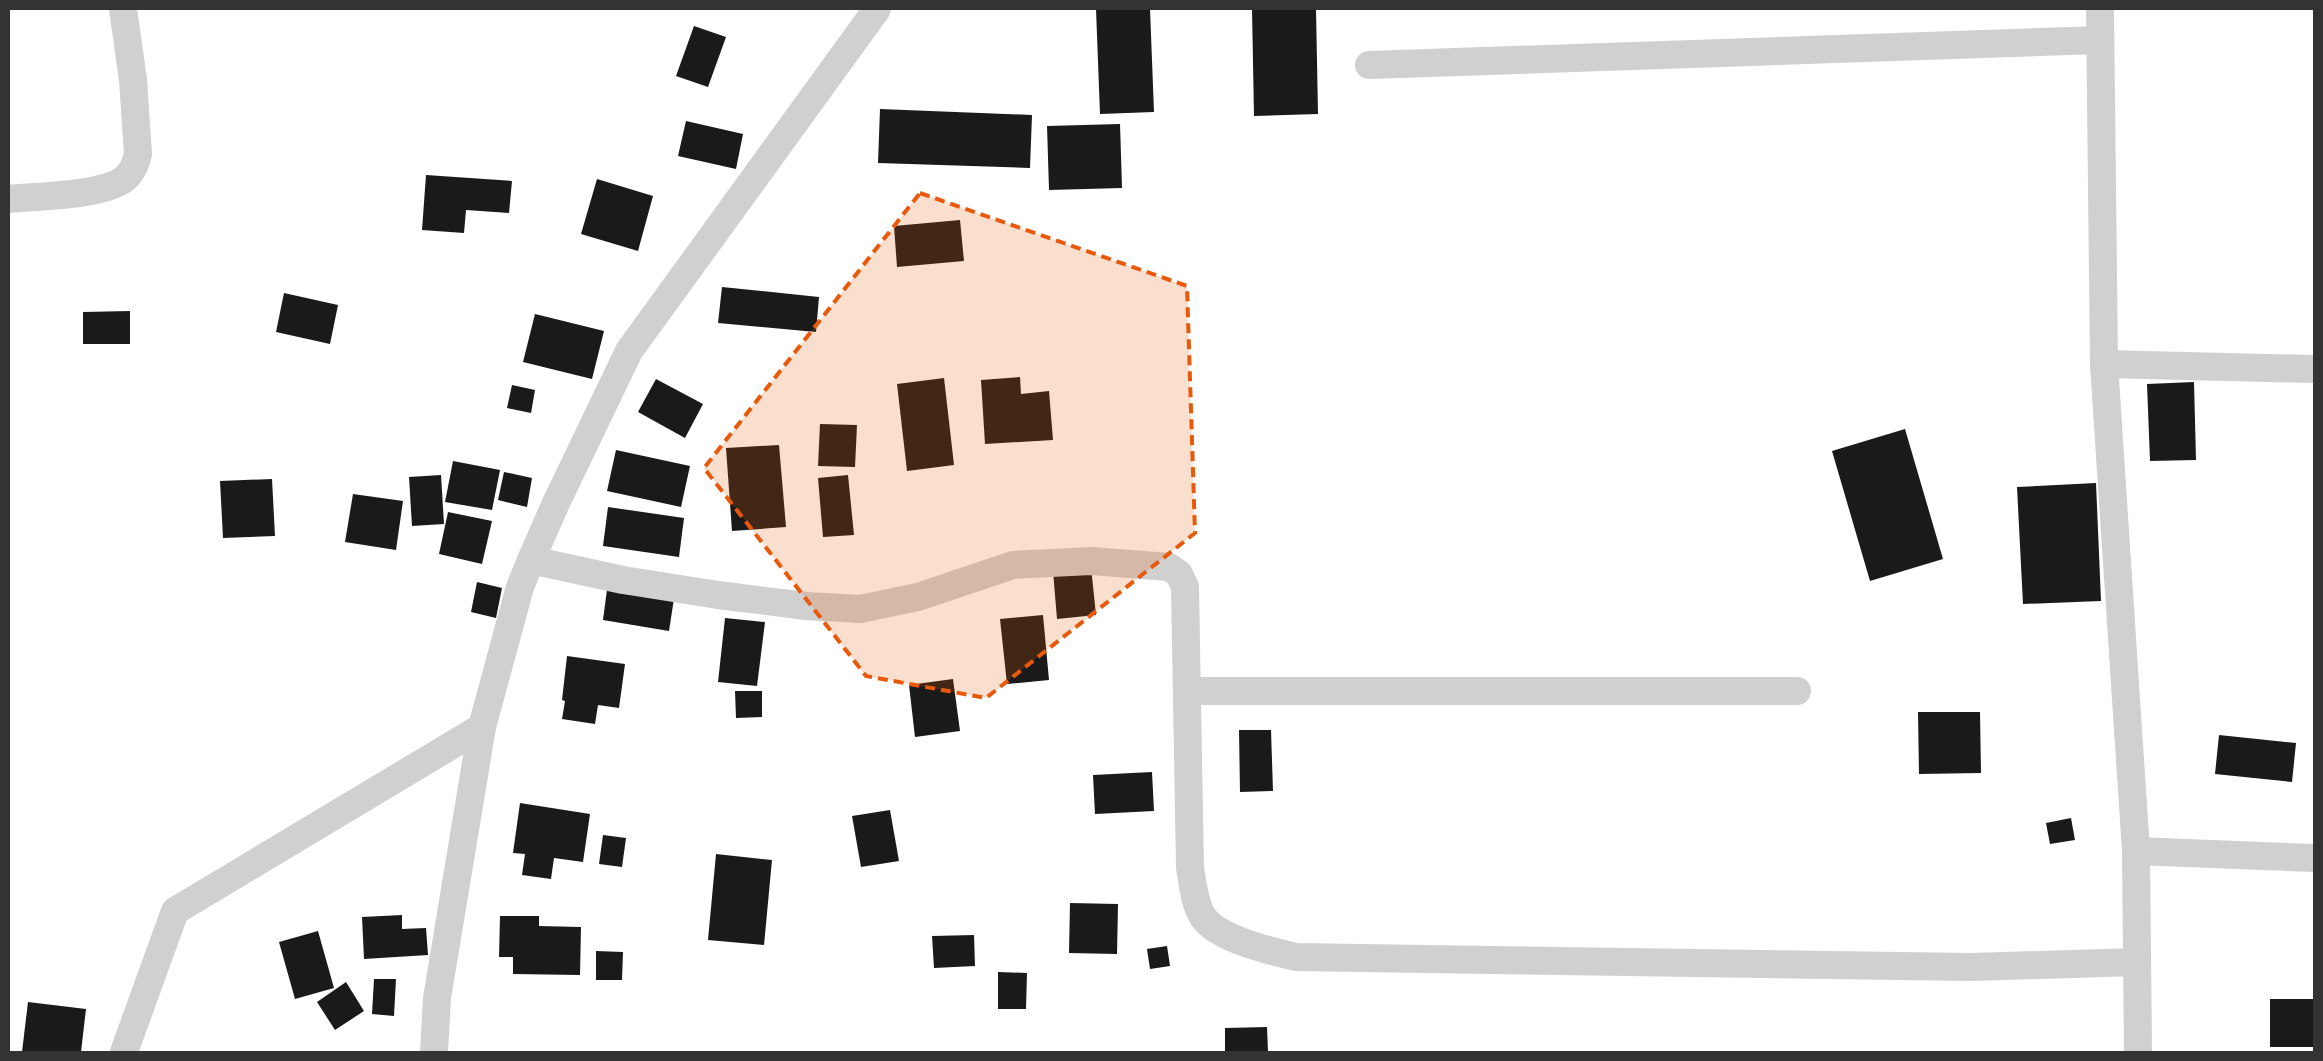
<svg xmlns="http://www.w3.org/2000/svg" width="2323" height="1061" font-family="'Sofia Sans Condensed',sans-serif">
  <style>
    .building { fill: #1a1a1a }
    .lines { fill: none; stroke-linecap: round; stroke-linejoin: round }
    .minor { stroke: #d0d0d0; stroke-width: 28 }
    .marked { fill: #e8590c; fill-opacity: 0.2; stroke: #e8590c; stroke-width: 4; stroke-dasharray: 10 6; stroke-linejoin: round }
  </style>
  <rect width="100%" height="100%" fill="#fff"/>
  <g class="building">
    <path d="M1096 9H1150L1154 112 1100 114Z"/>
    <path d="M1252 9H1316L1318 114 1254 116Z"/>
    <path d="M694 26 726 37 708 87 676 76Z"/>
    <path d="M880 109 1032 115 1030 168 878 163Z"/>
    <path d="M686 121 743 134 736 169 678 156Z"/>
    <path d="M1120 124 1122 188 1049 190 1047 126Z"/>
    <path d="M426 175 512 181 509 213 466 210 464 233 422 230Z"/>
    <path d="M597 179 653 196 638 251 581 234Z"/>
    <path d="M960 220 964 261 897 267 894 226Z"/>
    <path d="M722 287 819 297 816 332 718 323Z"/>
    <path d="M284 293 338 305 330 344 276 332Z"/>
    <path d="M130 311V344H83V312Z"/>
    <path d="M535 314 604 331 592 379 523 362Z"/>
    <path d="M1020 377 1021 394 1049 391 1053 440 985 444 981 380Z"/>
    <path d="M944 378 954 465 907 471 897 384Z"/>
    <path d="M656 379 703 404 685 438 638 412Z"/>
    <path d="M2194 382 2196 460 2150 461 2147 384Z"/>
    <path d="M512 385 535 390 531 413 507 408Z"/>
    <path d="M820 424 857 425 855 467 818 466Z"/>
    <path d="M1905 429 1943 559 1870 581 1832 451Z"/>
    <path d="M779 445 786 527 732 531 726 448Z"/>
    <path d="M616 450 690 466 681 507 607 491Z"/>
    <path d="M453 461 500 470 492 510 445 502Z"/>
    <path d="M504 472 532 478 527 507 498 500Z"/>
    <path d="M441 475 444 524 412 526 409 477Z"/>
    <path d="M848 475 854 535 823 537 818 478Z"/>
    <path d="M272 479 275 536 223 538 220 481Z"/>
    <path d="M2096 483 2101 601 2023 604 2017 487Z"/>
    <path d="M353 494 403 501 396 550 345 542Z"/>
    <path d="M608 507 684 518 679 557 603 546Z"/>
    <path d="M448 512 492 521 482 564 439 554Z"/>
    <path d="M1091 567 1096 615 1057 619 1053 571Z"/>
    <path d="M477 582 502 588 496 618 471 612Z"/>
    <path d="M608 582 675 592 669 631 603 620Z"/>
    <path d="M1043 615 1049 680 1007 684 1000 619Z"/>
    <path d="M725 618 765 622 757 686 718 682Z"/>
    <path d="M567 656 625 664 619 708 598 705 595 724 562 719 565 701 562 700Z"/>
    <path d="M953 679 960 731 915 737 909 685Z"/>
    <path d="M735 691H762V717L736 718Z"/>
    <path d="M1918 712H1980L1981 773 1919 774Z"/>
    <path d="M1239 730H1271L1273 791 1240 792Z"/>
    <path d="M2219 735 2296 743 2292 782 2215 774Z"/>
    <path d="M1152 772 1154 811 1095 814 1093 775Z"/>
    <path d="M520 803 590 814 583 862 554 858 551 879 522 875 525 854 513 853Z"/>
    <path d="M890 810 899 861 861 867 852 816Z"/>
    <path d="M2071 818 2075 840 2050 844 2046 823Z"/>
    <path d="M603 835 626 838 622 867 599 864Z"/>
    <path d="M716 854 772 860 764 945 708 940Z"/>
    <path d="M1070 903 1118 904 1117 954 1069 953Z"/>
    <path d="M402 915V929L426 928 428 955 364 959 362 917Z"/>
    <path d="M500 916H539V926L581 927 580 975 513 974V957H499Z"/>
    <path d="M318 931 334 988 295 999 279 942Z"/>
    <path d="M974 935 975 966 934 968 932 936Z"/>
    <path d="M1167 946 1170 966 1150 969 1147 949Z"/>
    <path d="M596 951 623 952 622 980H596Z"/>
    <path d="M998 972 1027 973 1026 1009H998Z"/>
    <path d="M374 979H396L394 1016 372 1014Z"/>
    <path d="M346 982 364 1011 335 1030 317 1002Z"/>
    <rect x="2270" y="999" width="44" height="48"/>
    <path d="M28 1002 86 1009 81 1052H22Z"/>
    <path d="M1267 1027 1268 1052H1225V1028Z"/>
  </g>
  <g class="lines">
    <g class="minor">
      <path d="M2100 9 2104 364 2136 851 2138 1052"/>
      <path d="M1369 65 2100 40"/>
      <path d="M9 199C39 196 98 196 123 180 131 174 136 163 138 154L133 80 123 9"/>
      <path d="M2104 364 2314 369"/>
      <path d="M531 560 623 580 718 595 806 606 860 609 918 597 1013 565 1091 561 1169 567 1179 574 1185 587 1190 868C1193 884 1194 903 1203 917 1218 939 1271 951 1296 957L1970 967 2137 962"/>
      <path d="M1187 691H1797"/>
      <path d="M2136 851 2314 858"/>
      <path d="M124 1052 175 911 482 727"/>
      <path d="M434 1052 437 998 482 727 520 587 531 560 556 503 629 351 877 9"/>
    </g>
  </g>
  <path class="marked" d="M920 193 1187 286 1195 533 986 698 866 676 704 468Z"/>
  <rect width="2323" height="1061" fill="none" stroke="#333333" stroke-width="20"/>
</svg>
